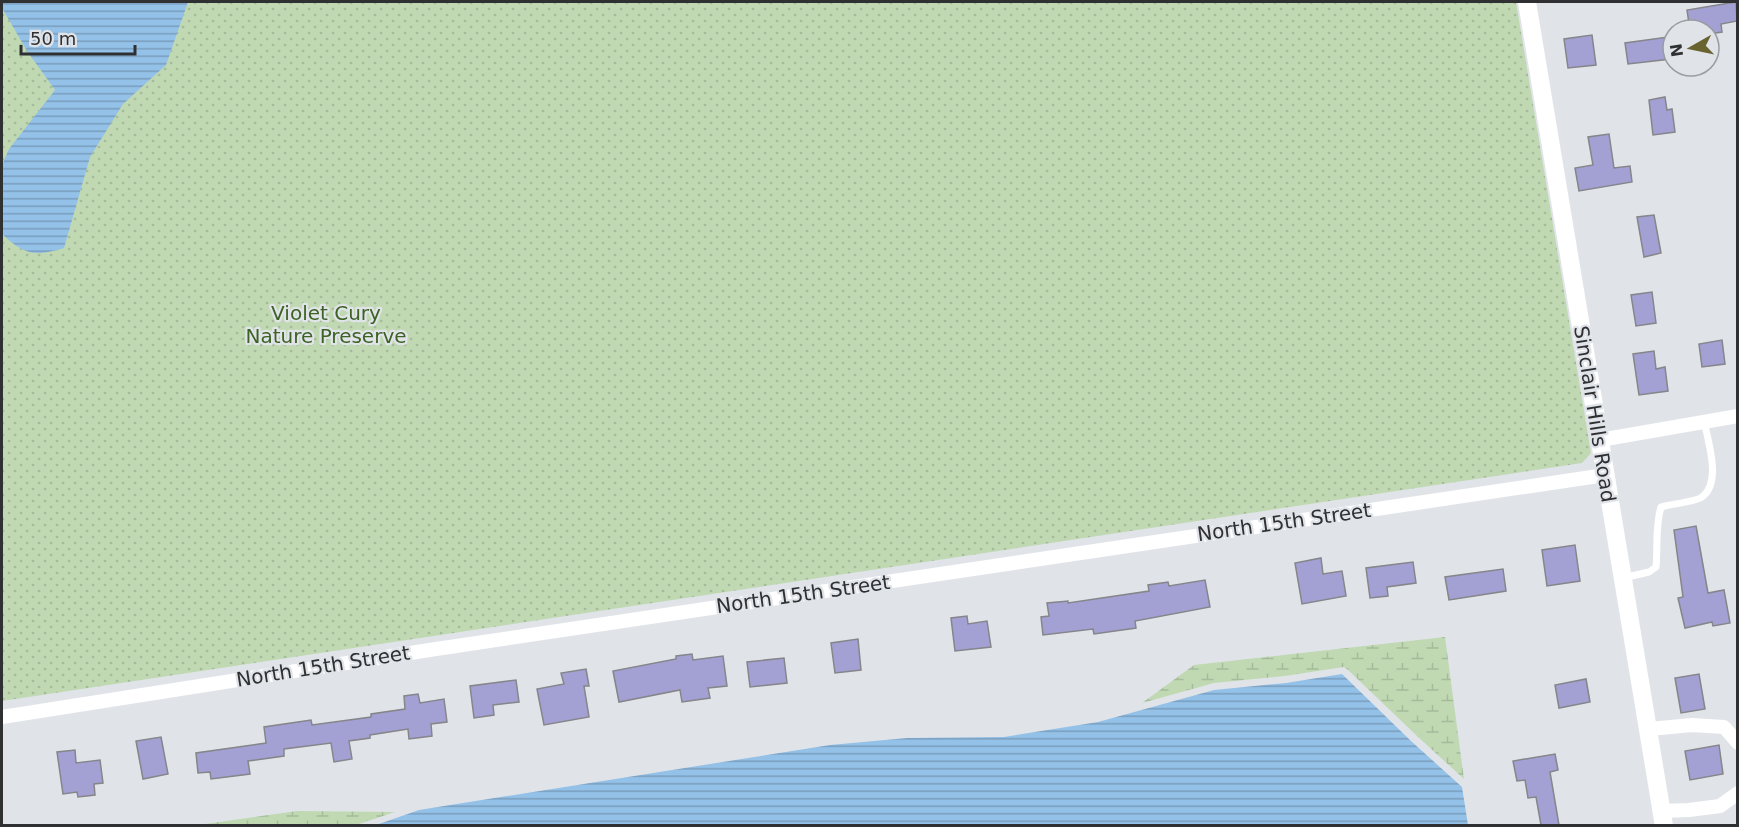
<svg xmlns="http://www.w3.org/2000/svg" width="1739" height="827" font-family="'DejaVu Sans',sans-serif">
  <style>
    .wetland { fill: url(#wetland-marsh) }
    .park { fill: url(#park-dots) }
    .water { fill: url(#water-rules) }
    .building { fill: #a3a0d3; stroke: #85858a; stroke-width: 1.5 }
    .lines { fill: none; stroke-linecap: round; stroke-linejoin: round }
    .service { stroke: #fff; stroke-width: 7 }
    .minor { stroke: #fff; stroke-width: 14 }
    .tertiary { stroke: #fff; stroke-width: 18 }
    .labels { text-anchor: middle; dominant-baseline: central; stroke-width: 4.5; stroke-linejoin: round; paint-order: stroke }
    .park-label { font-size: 20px; fill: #3d6324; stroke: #e0e4e9 }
    .street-label { font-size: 20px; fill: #2f3032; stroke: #e0e4e9 }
  </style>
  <defs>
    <pattern id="wetland-marsh" width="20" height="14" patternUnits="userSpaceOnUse" patternTransform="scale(1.5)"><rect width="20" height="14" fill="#c0d9b3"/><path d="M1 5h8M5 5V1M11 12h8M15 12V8" fill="none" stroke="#a5bb9a"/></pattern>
    <pattern id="park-dots" width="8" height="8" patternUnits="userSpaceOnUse" patternTransform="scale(1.5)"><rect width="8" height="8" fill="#c0d9b3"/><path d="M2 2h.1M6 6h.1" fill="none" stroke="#a5bb9a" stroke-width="1.8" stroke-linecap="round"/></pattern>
    <pattern id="water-rules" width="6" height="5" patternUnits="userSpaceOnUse" patternTransform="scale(1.5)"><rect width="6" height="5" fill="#94c1e8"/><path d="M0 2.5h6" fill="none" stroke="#799dbd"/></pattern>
  </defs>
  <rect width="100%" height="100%" fill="#e0e4e9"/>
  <g class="wetland">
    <path d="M1445 637 1464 779 1417 736 1348 670 1344 667 1285 676 1214 683 1142 703 1194 665Z"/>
    <path d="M297 811 395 812 356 825H198Z"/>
  </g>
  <path class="park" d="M2 2H1516L1591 453 1582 463 2 701Z"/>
  <g class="water">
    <path d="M2 2H188L166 65 123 104 90 157 64 248C34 257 25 255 2 234V165L9 149 55 90 27 51 2 8Z"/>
    <path d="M1342 674 1411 741 1462 787 1468 825H376L419 810 830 745 907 738 1004 737 1098 722 1214 690 1286 683Z"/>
  </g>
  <g class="building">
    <path d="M1736 2 1737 21 1721 24 1722 32 1709 34V30H1690L1687 10Z"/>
    <path d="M1592 35 1596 65 1568 68 1564 39Z"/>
    <path d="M1668 37 1671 59 1628 64 1625 43Z"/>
    <path d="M1665 97 1667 110 1672 109 1675 132 1653 135 1649 100Z"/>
    <path d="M1609 134 1614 168 1630 166 1632 182 1579 191 1575 168 1593 165 1588 137Z"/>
    <path d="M1654 215 1661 253 1644 257 1637 217Z"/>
    <path d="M1652 292 1656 323 1636 326 1631 295Z"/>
    <path d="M1722 340 1725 364 1702 367 1699 344Z"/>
    <path d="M1654 351 1656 369 1665 367 1668 391 1639 395 1633 354Z"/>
    <path d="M1696 526 1708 593 1724 590 1730 623 1713 626 1712 622 1685 628 1678 598 1683 597 1674 530Z"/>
    <path d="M1575 545 1580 581 1547 586 1542 550Z"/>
    <path d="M1321 558 1323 574 1342 571 1346 596 1302 604 1295 563Z"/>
    <path d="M1413 562 1416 583 1387 587 1388 596 1370 598 1366 568Z"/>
    <path d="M1503 569 1506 591 1449 600 1445 577Z"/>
    <path d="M1205 580 1210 607 1135 621 1136 628 1094 634 1093 629 1043 635 1041 617 1049 616 1047 603 1068 601V603L1149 591 1148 585 1168 582 1169 586Z"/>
    <path d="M967 616 968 624 987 621 991 647 955 651 951 618Z"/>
    <path d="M858 639 861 670 835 673 831 643Z"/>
    <path d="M692 654 693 660 723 656 727 686 708 688 710 698 682 702 680 690 619 702 613 671 676 659V656Z"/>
    <path d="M784 658 787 683 750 687 747 662Z"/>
    <path d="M586 669 589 686H584L589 717 544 725 537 689 564 684 561 673Z"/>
    <path d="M1699 674 1705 709 1681 713 1675 678Z"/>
    <path d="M1586 679 1590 702 1559 708 1555 685Z"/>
    <path d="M516 680 519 702 493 705 494 715 474 718 470 686Z"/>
    <path d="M418 694 420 703 444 699 447 722 431 724 432 736 409 739 408 729 370 735V738L349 741 352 759 334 762 331 743 284 749V756L248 761 250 774 211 779 210 772 198 773 196 753 266 743 264 727 311 720 312 725 371 717V714L405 709 404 696Z"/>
    <path d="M161 737 168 774 143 779 136 741Z"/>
    <path d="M1719 745 1723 774 1690 780 1685 751Z"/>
    <path d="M75 750 76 763 100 760 103 783 94 784 95 795 78 797 77 792 63 794 57 752Z"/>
    <path d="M1555 754 1558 770 1550 772 1559 825H1541L1536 797 1528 798 1525 780 1517 781 1513 761Z"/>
  </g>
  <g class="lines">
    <path class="service" d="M1623 578 1649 572 1656 567C1658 546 1655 526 1661 507 1671 504 1695 502 1702 497 1722 483 1708 441 1704 421"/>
    <g class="minor">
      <path d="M1600 440 1738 416"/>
      <path d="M2 717 436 649 1605 475"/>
      <path d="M1649 729 1692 725 1724 727 1738 743"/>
      <path d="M1662 811 1689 810 1720 806 1738 793"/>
    </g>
    <path class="tertiary" d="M1527 2 1664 826"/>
  </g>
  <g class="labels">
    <g class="park-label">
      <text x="326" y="313">Violet Cury<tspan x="326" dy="23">Nature Preserve</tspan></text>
    </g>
    <g class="street-label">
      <text transform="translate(1595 414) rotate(81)">Sinclair Hills Road</text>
      <text transform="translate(1284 522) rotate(-8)">North 15th Street</text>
      <text transform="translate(803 594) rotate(-8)">North 15th Street</text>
      <text transform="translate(323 666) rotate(-9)">North 15th Street</text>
    </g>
  </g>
  <rect width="1739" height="827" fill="none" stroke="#2f3032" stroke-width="6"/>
  <g transform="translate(1691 48) rotate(261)"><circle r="28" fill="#e0e4e9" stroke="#999ca0" stroke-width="1.5"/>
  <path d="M0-4.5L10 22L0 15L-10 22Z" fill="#696330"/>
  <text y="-9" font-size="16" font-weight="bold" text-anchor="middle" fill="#2f3032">N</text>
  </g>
  <path d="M21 45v9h114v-9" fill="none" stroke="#2f3032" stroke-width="3"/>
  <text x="30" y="45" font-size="18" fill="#2f3032" stroke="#e0e4e9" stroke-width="4.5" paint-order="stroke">50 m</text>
</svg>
